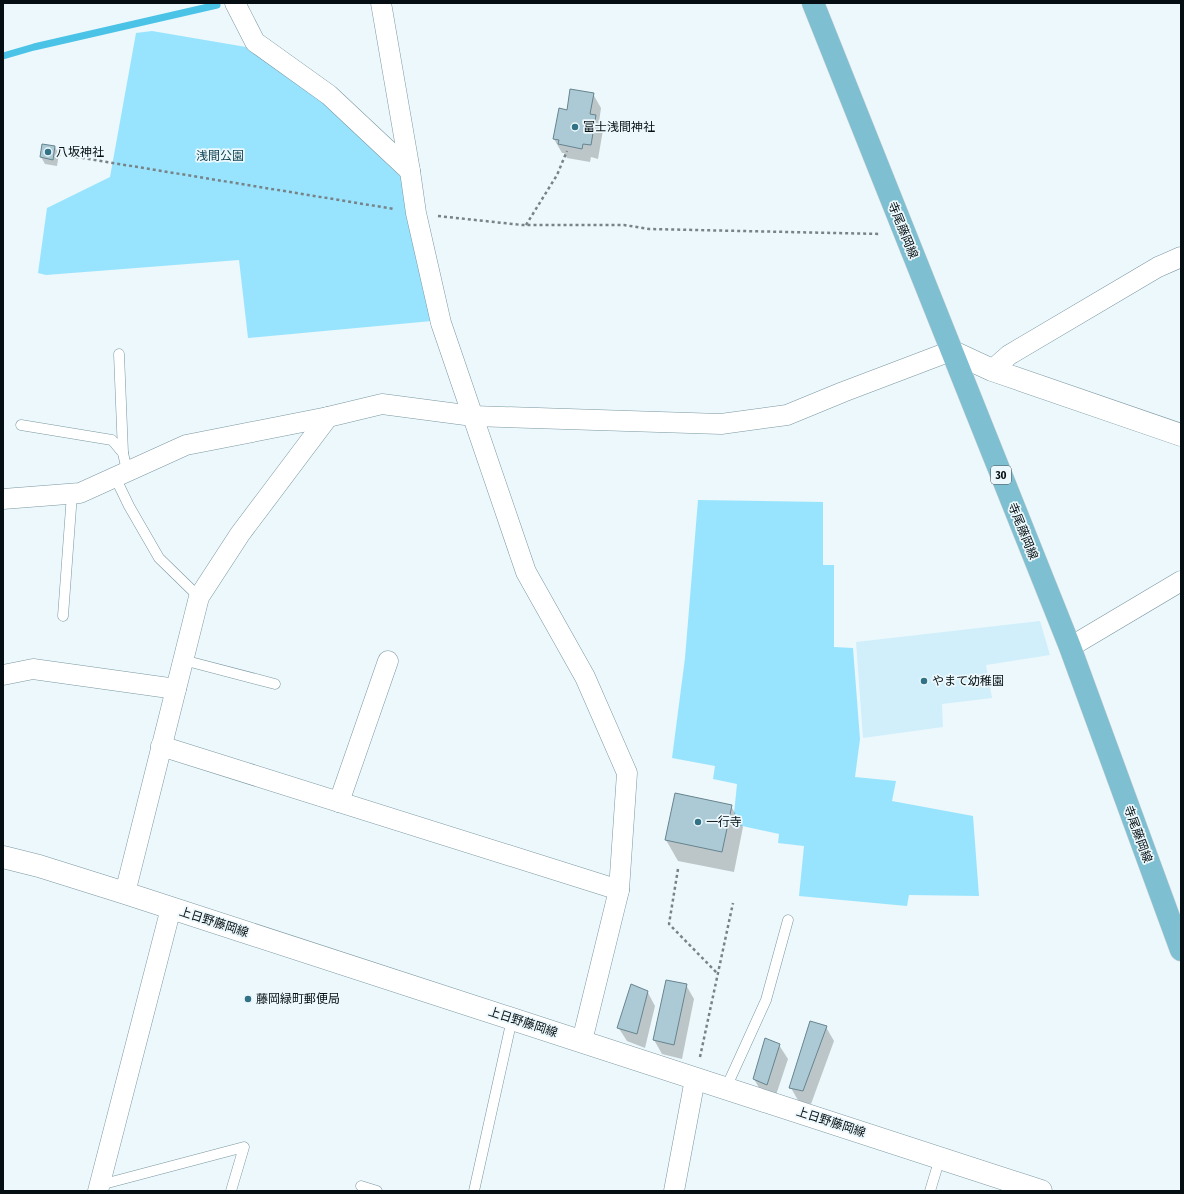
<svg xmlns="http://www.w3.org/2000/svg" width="1184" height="1194" font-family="'Fira Sans Condensed','Noto Sans JP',sans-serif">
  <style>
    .built { fill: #d0effb }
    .green { fill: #98e4fe }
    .shadow { fill: #0003 }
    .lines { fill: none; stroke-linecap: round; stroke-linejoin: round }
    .stream { stroke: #4ac3e7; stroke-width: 7 }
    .building { fill: #accad5; stroke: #67848e }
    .service-casing { stroke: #7a97a1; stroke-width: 11 }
    .minor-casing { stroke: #7a97a1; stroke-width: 21 }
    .tertiary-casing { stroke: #7a97a1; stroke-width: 23 }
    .secondary-casing { stroke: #7a97a1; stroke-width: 23 }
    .primary-casing { stroke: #d2d4d5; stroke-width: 23 }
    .path { stroke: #788387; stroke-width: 2.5; stroke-dasharray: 3 3; stroke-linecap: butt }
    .service { stroke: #fff; stroke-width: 10 }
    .minor { stroke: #fff; stroke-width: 20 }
    .tertiary { stroke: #fff; stroke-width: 22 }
    .secondary { stroke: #fff; stroke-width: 22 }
    .primary { stroke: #7ebfd2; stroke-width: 22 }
    .poi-dot { fill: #327286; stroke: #ecf8fc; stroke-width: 1.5 }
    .labels { text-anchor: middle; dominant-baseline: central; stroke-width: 3.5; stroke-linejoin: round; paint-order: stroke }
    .shield { fill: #ecf8fc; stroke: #4a5559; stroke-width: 1 }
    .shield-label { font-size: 11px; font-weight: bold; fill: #050f13 }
    .poi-label { font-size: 12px; fill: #050f13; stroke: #ecf8fc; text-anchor: start }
    .park-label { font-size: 12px; fill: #114555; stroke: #ecf8fc }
    .street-label { font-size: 12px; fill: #050f13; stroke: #ecf8fc }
  </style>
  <rect width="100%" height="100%" fill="#ecf8fc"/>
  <path class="built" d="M1040 621 1050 655 986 665 992 698 942 704 943 727 863 738 856 642Z"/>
  <g class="green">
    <path d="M152 31 252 48 327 106 401 177 432 321 248 338 239 260 46 275 38 273 47 208 110 177 136 33Z"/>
    <path d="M698 500 823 502V565H834V647L853 648 860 739 855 777 896 781 892 801 973 816 979 896 909 895 907 906 799 896 804 846 778 843 779 834 733 824 737 784 713 779 715 766 672 758 685 658Z"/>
  </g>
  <g class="shadow">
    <path d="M593 94 601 108 599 122 603 130 598 159 591 157 590 162 567 158 564 153H562L554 139 567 111Z"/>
    <path d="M55 147 59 154 57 166 45 164 41 157Z"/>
    <path d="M731 806 743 827 734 872 678 861 666 840Z"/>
    <path d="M666 981 686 985 694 999 682 1059 662 1054 654 1040Z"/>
    <path d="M647 991 655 1006 645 1048 627 1041 618 1027Z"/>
    <path d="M826 1027 834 1041 811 1104 799 1102 791 1088Z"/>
    <path d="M779 1045 788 1059 775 1098 762 1093 754 1079Z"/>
  </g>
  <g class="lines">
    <path class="stream" d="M3 56 34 47 217 5"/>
  </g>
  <g class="building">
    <path d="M570 89 594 93 590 114 596 115 591 145 583 144 582 149 558 144 559 140 553 139 559 108 567 110Z"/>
    <path d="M42 144 55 146 53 160 40 157Z"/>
    <path d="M675 793 732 805 722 852 665 840Z"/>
    <path d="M666 980 687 984 674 1045 653 1040Z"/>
    <path d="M631 984 648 991 637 1034 617 1028Z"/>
    <path d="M810 1021 827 1026 803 1091 789 1088Z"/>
    <path d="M765 1038 780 1044 767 1085 753 1079Z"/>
  </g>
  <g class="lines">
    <g class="service-casing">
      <g id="service">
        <path d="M119 354 123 453"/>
        <path d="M21 425 112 440 123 453 127 471"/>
        <path d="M115 477 129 506 159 558 199 597"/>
        <path d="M63 616 72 494"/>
        <path d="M183 660 275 684"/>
        <path d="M726 1088 766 1000 788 920"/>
        <path d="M100 1185 244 1147 231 1191"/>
        <path d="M361 1186 377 1191"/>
        <path d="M474 1191 512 1019"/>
        <path d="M930 1191 940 1158"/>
      </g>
    </g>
    <g class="minor-casing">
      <g id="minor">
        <path d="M235 3 255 42 329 95 410 171"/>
        <path d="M381 3 410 171 416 213 441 323 526 572 585 677 627 773 619 890 582 1041"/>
        <path d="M992 370 1009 355 1158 267 1181 257"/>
        <path d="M3 499 80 493 186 445 328 417 382 404 473 416 721 424 787 415 843 392 951 351"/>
        <path d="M1070 647 1181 581"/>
        <path d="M3 675 33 669 176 689"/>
        <path d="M161 746 619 890"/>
        <path d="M339 802 388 661"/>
        <path d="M125 893 199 597 240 534 328 417"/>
        <path d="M98 1191 171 908"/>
        <path d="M674 1191 695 1079"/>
      </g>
    </g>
    <g class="tertiary-casing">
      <path id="tertiary" d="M951 351 992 370 1181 435"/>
    </g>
    <g class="secondary-casing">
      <path id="secondary" d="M3 857 39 866 125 893 1041 1191"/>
    </g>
    <g class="primary-casing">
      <path id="primary" d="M813 3 1070 647 1181 950"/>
    </g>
    <g class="path">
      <path d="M58 154 394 209"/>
      <path d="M438 216 522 225H624L649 229 881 234"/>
      <path d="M526 225 557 175 567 151"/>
      <path d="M678 869 669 924 718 974"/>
      <path d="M700 1057 733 903"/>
    </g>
    <use href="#service" class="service"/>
    <use href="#minor" class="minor"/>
    <use href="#tertiary" class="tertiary"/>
    <use href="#secondary" class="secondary"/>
    <use href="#primary" class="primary"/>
  </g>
  <g class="poi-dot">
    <circle cx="575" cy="127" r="4"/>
    <circle cx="48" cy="152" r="4"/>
    <circle cx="924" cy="681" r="4"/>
    <circle cx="698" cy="822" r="4"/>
    <circle cx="248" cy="999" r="4"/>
  </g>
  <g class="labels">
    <rect class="shield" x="991" y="466" width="20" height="18" rx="3"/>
    <g class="shield-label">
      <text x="1001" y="475">30</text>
    </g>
    <g class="poi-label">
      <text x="583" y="127">富士浅間神社</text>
      <text x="56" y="152">八坂神社</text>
      <text x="932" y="681">やまて幼稚園</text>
      <text x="706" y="822">一行寺</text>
      <text x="256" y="999">藤岡緑町郵便局</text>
    </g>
    <g class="park-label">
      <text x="220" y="156">浅間公園</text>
    </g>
    <g class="street-label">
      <text transform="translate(903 230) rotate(68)">寺尾藤岡線</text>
      <text transform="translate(1023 531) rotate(68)">寺尾藤岡線</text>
      <text transform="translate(1138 834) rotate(70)">寺尾藤岡線</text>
      <text transform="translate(214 922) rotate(18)">上日野藤岡線</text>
      <text transform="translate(523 1022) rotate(18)">上日野藤岡線</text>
      <text transform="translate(831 1122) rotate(18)">上日野藤岡線</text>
    </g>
  </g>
  <rect width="1184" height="1194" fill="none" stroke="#050f13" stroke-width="8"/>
</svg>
